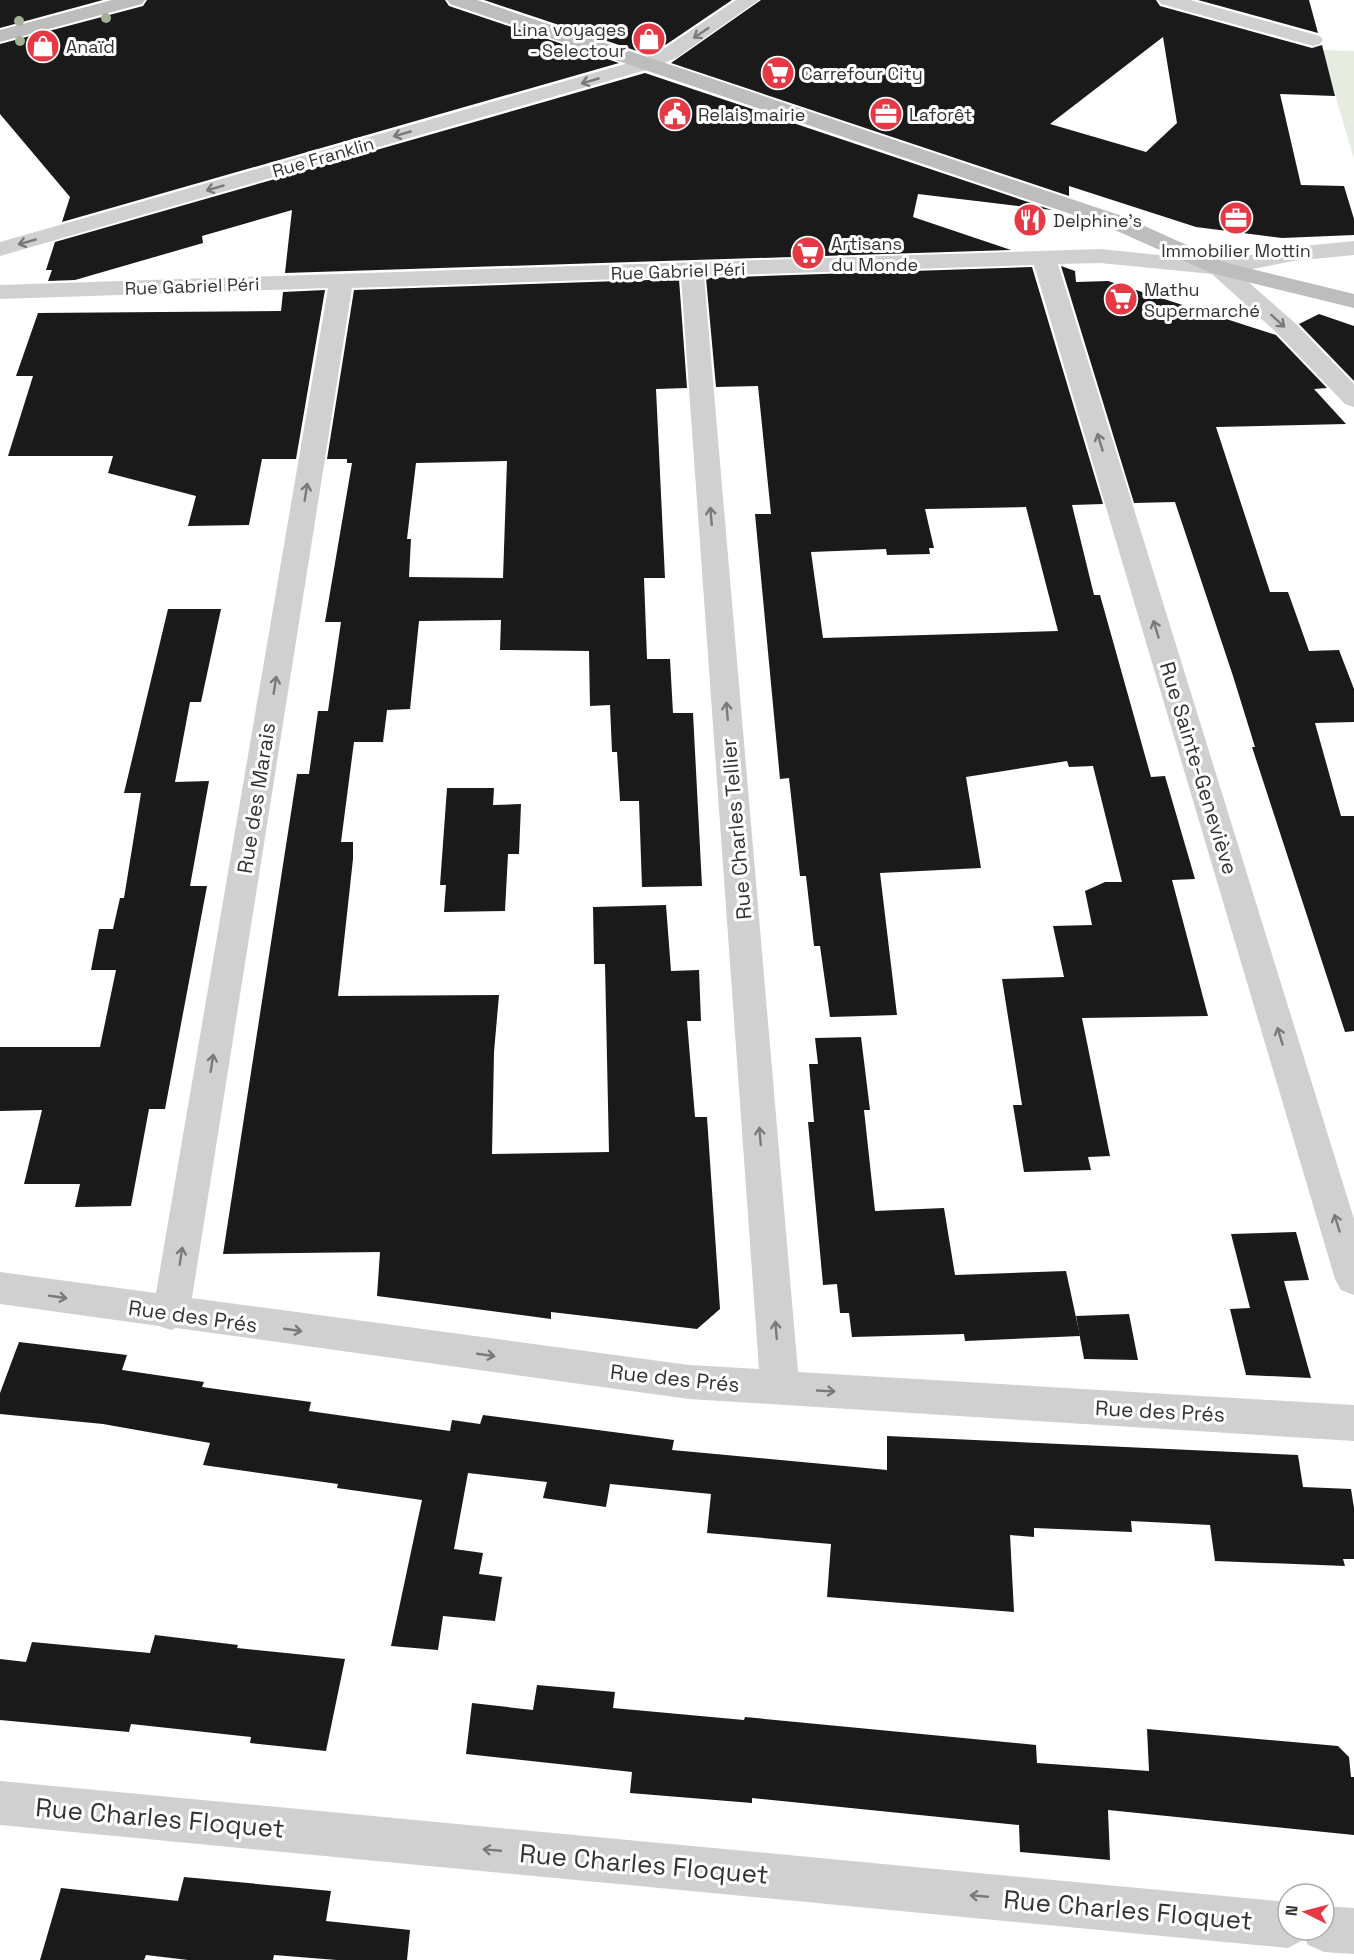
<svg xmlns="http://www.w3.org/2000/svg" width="1354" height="1960" font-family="'Space Grotesk',sans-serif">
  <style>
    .green { fill: #e6ecdf }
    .building { fill: #1a1a1a; fill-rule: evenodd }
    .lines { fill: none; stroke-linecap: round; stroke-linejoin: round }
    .minor { fill: #d0d0d0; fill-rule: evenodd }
    .secondary { fill: #bdbdbd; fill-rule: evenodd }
    .tree { fill: #a2b095 }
    .oneway { stroke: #7a7a7a }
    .labels { text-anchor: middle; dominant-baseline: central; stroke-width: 6; stroke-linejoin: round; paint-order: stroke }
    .far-poi-label { font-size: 18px; fill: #333; stroke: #fff; text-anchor: start }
    .far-street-label { font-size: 18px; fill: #333; stroke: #fff }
    .street-label { font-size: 21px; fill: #333; stroke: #fff }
    .near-street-label { font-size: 26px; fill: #333; stroke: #fff }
  </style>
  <rect width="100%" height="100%" fill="#fff"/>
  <path class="green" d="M1322 50 1354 51V159Z"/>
  <g class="building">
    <path d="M0 0H103L0 28Z"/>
    <path d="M147 0H445L449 6 619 63 62 222 70 197 0 114V44L143 6Z"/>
    <path d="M484 0H732L661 48 646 54Z"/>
    <path d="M761 0H1156L1160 6 1312 48 1322 45 1335 96 1280 94 1301 185 1344 186 1354 219V235L1282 238 1196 227 1069 186V196L671 63ZM1163 37 1177 123 1146 152 1050 124Z"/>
    <path d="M1198 0H1309L1318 33Z"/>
    <path d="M645 73 1052 210 918 194 913 217 1011 250 285 273 292 210 202 236 203 243 75 280 48 281 52 270H46L55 242Z"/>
    <path d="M1061 266 1075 271 1076 282 1108 281 1276 335 1327 388 1314 389 1346 424 1216 427 1270 592H1288L1309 651 1339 650 1354 689V722L1315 723 1341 816H1354V1031L1345 1032 1252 747H1255L1233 676 1175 502 1134 503Z"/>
    <path d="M1032 267 1103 504 1072 505 1094 595H1100L1151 777 1165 776 1195 879 1172 880 1208 1016 1082 1018 1110 1156 1088 1157 1091 1170 1024 1172 1013 1105H1022L1002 979 1064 977 1053 926 1092 925 1085 891 1105 882H1122L1093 766 1069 767 1067 761 966 777 981 868 880 873 897 1015 830 1017 820 946H814L806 876H800L789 778 780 779 755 514H771L758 386 716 387 706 278ZM1026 507 1058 631 823 638 811 552 886 549 887 555 930 554 929 548H934L925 509Z"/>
    <path d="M679 279 687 388 656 389 665 578H644L647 659H670L673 713H693L702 886 642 887 639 801H620L617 752H612L610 705 590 706 589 651 500 650 501 620 419 621 410 709 387 710 383 742H354L341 842H353V859L338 996 499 995 494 1052 492 1154 609 1152 605 964H594L593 907 666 905 671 971 699 970 701 1021H687L695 1117H707L720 1309 697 1329 551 1312V1319L377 1296 380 1252 223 1254 297 774H309L318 711H328L341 622H325L352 463H347V459H327L354 290ZM507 461 503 578 409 577 411 539H407L416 463Z"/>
    <path d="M325 290 296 459H262L249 525 188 526 196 496 108 473 113 456H8L33 376H16L38 313 281 311 283 292Z"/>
    <path d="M1319 314 1354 326V381L1299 324Z"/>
    <path d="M168 609H221L201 702H190L175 782 209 781 190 886H207L165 1109H149L131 1206 75 1207 80 1184H24L42 1110 0 1111V1047H100L116 970H91L99 929H113L120 898H124L141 793H124Z"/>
    <path d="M447 788H494L493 805 521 804 519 854H508L505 911 444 912 446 885H440Z"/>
    <path d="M861 1037 870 1110H864L875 1211 944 1208 955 1275 1066 1271 1080 1336 965 1341 964 1334 852 1337 849 1313H840L837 1284 823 1285 808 1122H814L809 1064H818L815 1038Z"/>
    <path d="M1296 1232 1309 1280 1284 1281 1311 1378 1246 1375 1230 1309 1250 1308 1231 1234Z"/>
    <path d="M1129 1314 1138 1360 1084 1359 1076 1316Z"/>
    <path d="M19 1342 127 1355 122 1370 204 1382 202 1387 311 1402 309 1411 450 1431 452 1420 480 1424 483 1415 674 1440 672 1450 887 1470V1436L1298 1455 1303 1487 1351 1489 1354 1508V1559H1343L1345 1566 1215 1561 1210 1525 1131 1521 1132 1532 1034 1528V1537L1010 1535 1014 1612 827 1597 831 1544 707 1533 711 1494 610 1484 606 1507 543 1498 547 1482 468 1473 454 1549 483 1553 479 1574 502 1577 495 1621 443 1616 438 1650 391 1646 422 1500 337 1488 338 1484 203 1465 210 1443 103 1424 0 1414V1393Z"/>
    <path d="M155 1635 238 1645 237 1648 345 1659 326 1751 250 1743 251 1737 131 1724 129 1732 0 1720V1659L26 1662 32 1642 150 1653Z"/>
    <path d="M537 1685 615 1692 613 1708 744 1720 745 1717 1036 1745 1037 1763 1149 1771 1147 1729 1338 1746 1349 1757 1351 1777H1354V1835L1108 1810 1110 1860 1020 1852 1019 1825 752 1798V1803L630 1793 632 1772 466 1754 472 1703 533 1710Z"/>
    <path d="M184 1877 331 1891 326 1921 410 1930 407 1960H337L274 1955 273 1960H188L146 1955 144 1960H40L61 1888 178 1901Z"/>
  </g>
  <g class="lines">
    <g class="minor">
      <path d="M736 0H759L676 58 653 68 0 256V242L639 60 662 50Z"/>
      <path d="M1158 0H1190L1320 36 1323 40 1320 44 1313 46 1161 4Z"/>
      <path d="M1354 241V255L1293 261 1237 272 1294 322 1354 384V407L1345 404 1276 332 1212 274 1100 263 1058 264 1354 1219V1295L1341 1290 1335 1279 1034 265 704 276 798 1372 1354 1405V1441L689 1399 176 1328 171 1330 159 1326 0 1304V1272L156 1293 328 288 0 299V285L1100 249 1219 261 1293 247ZM681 277 759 1369 689 1365 192 1298 352 288Z"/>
      <path d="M0 1781 1288 1902V1930H1324V1906L1354 1908V1954L1324 1952 1308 1945 1305 1939 1288 1948 0 1825Z"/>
    </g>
    <g class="secondary">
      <path d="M112 0H145L142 4 0 42V30Z"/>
      <path d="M447 0H477L1122 216 1227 263 1354 294V308L1211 273 1106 226 450 4Z"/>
    </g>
  </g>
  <g class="tree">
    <circle cx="106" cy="18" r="5"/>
    <circle cx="19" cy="21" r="5"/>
    <circle cx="20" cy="41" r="5"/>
  </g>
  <defs><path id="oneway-shaft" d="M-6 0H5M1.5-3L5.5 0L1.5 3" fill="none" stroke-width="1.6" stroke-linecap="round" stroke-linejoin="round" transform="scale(1.5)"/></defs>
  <g class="oneway">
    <use href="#oneway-shaft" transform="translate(701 33) rotate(146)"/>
    <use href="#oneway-shaft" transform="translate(590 81) rotate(164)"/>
    <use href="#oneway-shaft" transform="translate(402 134) rotate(164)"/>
    <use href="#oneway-shaft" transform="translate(215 188) rotate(164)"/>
    <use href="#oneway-shaft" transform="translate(27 242) rotate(164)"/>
    <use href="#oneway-shaft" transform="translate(1278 321) rotate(42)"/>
    <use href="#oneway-shaft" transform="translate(1100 442) rotate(-107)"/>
    <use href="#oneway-shaft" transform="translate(306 492) rotate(-81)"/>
    <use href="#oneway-shaft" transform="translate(711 516) rotate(-95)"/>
    <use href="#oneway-shaft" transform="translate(1156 629) rotate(-107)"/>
    <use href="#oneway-shaft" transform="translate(275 685) rotate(-81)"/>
    <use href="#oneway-shaft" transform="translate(727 711) rotate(-95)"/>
    <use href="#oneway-shaft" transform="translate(1280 1036) rotate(-107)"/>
    <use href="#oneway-shaft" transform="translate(212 1063) rotate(-81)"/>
    <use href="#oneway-shaft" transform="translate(760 1136) rotate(-95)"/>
    <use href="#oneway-shaft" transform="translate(1337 1223) rotate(-107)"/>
    <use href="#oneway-shaft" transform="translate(181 1256) rotate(-81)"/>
    <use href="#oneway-shaft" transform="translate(58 1297) rotate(8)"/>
    <use href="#oneway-shaft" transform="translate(293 1330) rotate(8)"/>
    <use href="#oneway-shaft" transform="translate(776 1330) rotate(-95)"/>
    <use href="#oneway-shaft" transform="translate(486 1355) rotate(8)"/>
    <use href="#oneway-shaft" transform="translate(826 1391) rotate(3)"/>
    <use href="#oneway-shaft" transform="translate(492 1850) rotate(-175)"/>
    <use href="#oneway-shaft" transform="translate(979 1896) rotate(-175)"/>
  </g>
  <defs>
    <g id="shop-disc" transform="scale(1.725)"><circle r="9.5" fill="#e63946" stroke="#fff"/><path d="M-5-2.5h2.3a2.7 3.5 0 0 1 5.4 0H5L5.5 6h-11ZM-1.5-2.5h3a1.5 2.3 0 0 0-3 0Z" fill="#fff"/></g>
    <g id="supermarket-disc" transform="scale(1.725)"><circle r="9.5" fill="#e63946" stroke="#fff"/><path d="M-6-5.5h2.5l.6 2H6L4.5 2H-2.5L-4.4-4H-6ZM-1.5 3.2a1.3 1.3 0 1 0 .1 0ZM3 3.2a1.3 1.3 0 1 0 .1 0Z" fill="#fff"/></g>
    <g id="civic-disc" transform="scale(1.725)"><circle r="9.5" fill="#e63946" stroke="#fff"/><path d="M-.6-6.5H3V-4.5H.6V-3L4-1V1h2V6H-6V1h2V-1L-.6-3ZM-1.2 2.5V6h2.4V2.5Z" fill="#fff"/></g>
    <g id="office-disc" transform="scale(1.725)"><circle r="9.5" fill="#e63946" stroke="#fff"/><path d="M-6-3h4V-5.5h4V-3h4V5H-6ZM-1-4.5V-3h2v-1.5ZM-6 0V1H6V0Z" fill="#fff"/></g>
    <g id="restaurant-disc" transform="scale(1.725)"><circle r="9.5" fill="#e63946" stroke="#fff"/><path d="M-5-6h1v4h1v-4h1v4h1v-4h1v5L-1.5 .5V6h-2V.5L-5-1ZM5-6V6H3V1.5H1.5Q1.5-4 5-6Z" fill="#fff"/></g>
  </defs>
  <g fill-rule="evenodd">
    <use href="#shop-disc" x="649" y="39"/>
    <use href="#shop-disc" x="43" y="46"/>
    <use href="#supermarket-disc" x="778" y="73"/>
    <use href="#civic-disc" x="675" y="114"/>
    <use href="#office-disc" x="886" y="114"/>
    <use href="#office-disc" x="1236" y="218"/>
    <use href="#restaurant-disc" x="1030" y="220"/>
    <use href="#supermarket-disc" x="808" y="253"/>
    <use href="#supermarket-disc" x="1121" y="299"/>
  </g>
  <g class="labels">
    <g class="far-poi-label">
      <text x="626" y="29" text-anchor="end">Lina voyages<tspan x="626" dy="21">- Selectour</tspan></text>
      <text x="66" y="46">Anaïd</text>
      <text x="801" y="73">Carrefour City</text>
      <text x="698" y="114">Relais mairie</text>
      <text x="909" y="114">Laforêt</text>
      <text x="1053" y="220">Delphine's</text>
      <text x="831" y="243">Artisans<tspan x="831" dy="21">du Monde</tspan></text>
      <text x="1236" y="250" text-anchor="middle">Immobilier Mottin</text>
      <text x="1144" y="289">Mathu<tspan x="1144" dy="21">Supermarché</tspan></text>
    </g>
    <g class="far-street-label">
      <text transform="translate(323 157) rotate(-16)">Rue Franklin</text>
      <text transform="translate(678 271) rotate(-2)">Rue Gabriel Péri</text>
      <text transform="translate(192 286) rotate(-2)">Rue Gabriel Péri</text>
    </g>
    <g class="street-label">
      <text transform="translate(1199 768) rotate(73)">Rue Sainte-Geneviève</text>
      <text transform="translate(256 798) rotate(-81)">Rue des Marais</text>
      <text transform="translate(736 829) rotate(-95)">Rue Charles Tellier</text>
      <text transform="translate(193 1316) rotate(8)">Rue des Prés</text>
      <text transform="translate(675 1378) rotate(6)">Rue des Prés</text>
      <text transform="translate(1160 1411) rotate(3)">Rue des Prés</text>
    </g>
    <g class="near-street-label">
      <text transform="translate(160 1818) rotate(5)">Rue Charles Floquet</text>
      <text transform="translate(644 1864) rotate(5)">Rue Charles Floquet</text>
      <text transform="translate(1128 1910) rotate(5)">Rue Charles Floquet</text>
    </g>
  </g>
  <g transform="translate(1306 1912) rotate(276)"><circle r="28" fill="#ffffff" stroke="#adadad" stroke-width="1.5"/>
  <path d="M0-4.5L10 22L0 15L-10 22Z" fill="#e63946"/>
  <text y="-9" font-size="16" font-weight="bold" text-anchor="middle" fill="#333333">N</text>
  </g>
</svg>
